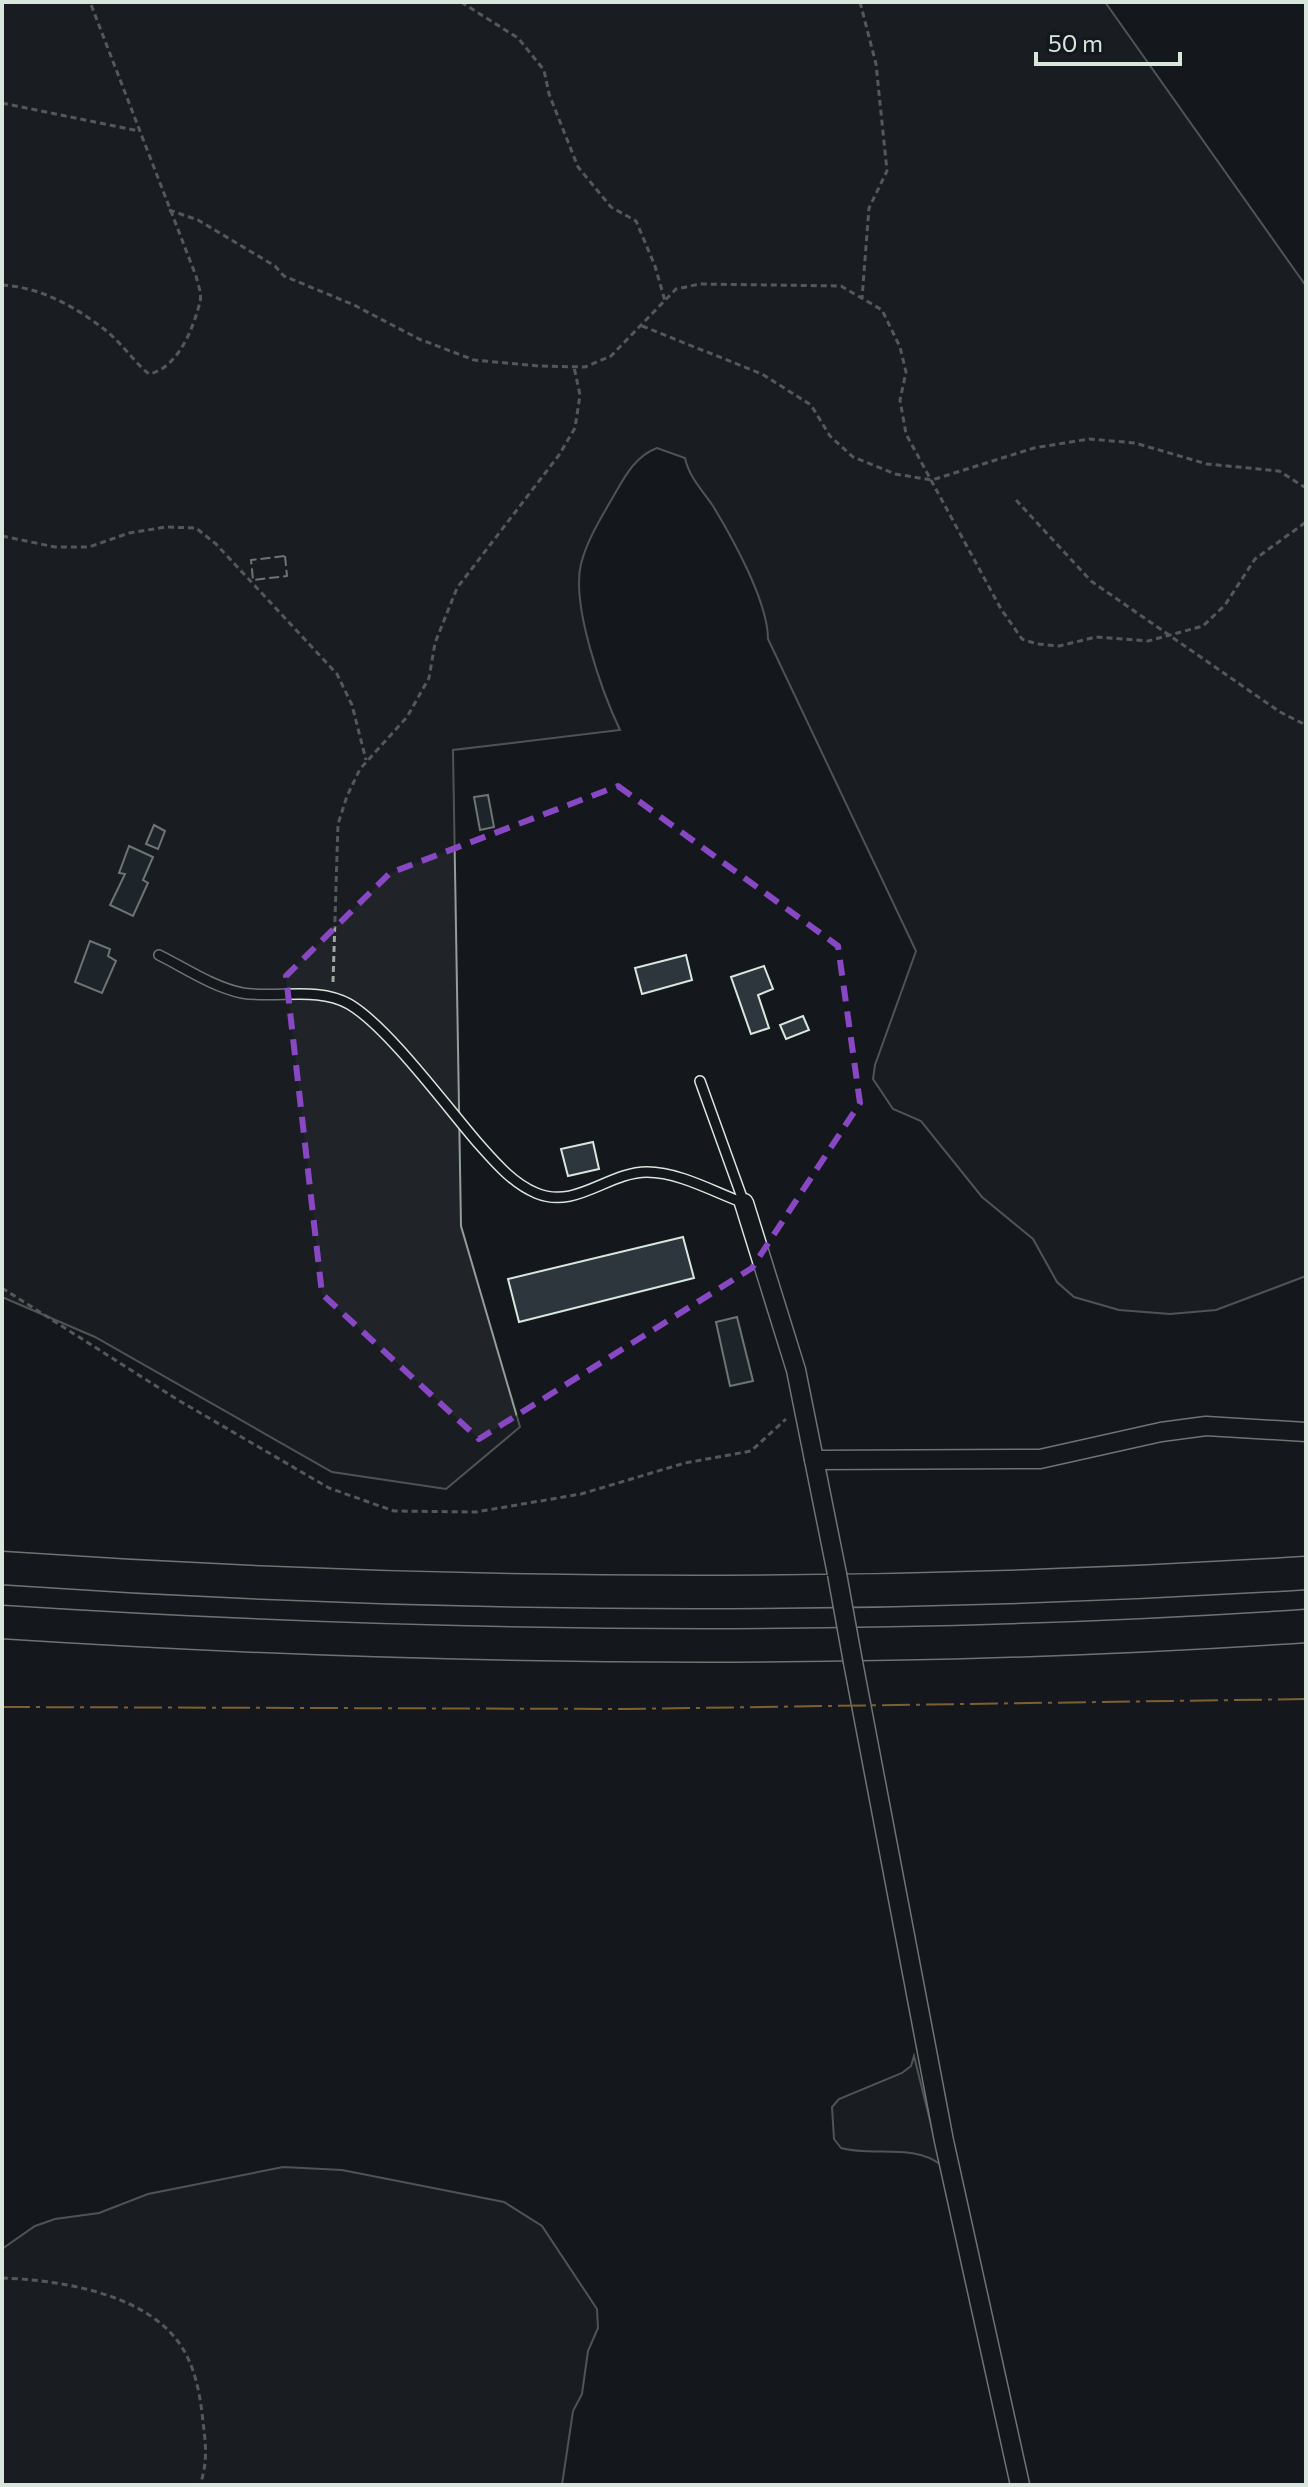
<svg xmlns="http://www.w3.org/2000/svg" width="1308" height="2487" font-family="Commissioner,sans-serif">
  <style>
    .green { fill: #202428; stroke: #939e99; stroke-width: 2 }
    .building { fill: #2c363c; stroke: #d8e6dc; stroke-width: 2 }
    .lines { fill: none; stroke-linecap: round; stroke-linejoin: round }
    .lane-casing { stroke: #d8e6dc; stroke-width: 12 }
    .street-casing { stroke: #d8e6dc; stroke-width: 21 }
    .highway-casing { stroke: #d8e6dc; stroke-width: 35 }
    .path { stroke: #9da8a2; stroke-width: 3; stroke-dasharray: 6 4; stroke-linecap: butt }
    .lane { stroke: #14181c; stroke-width: 9 }
    .street { stroke: #14181c; stroke-width: 18 }
    .highway { stroke: #14181c; stroke-width: 32 }
    .street-bridge-casing { stroke: #d8e6dc; stroke-width: 21; stroke-linecap: butt }
    .street-bridge { stroke: #14181c; stroke-width: 18 }
    .fence { stroke: #d8e6dc; stroke-width: 2; stroke-dasharray: 10 4; stroke-linecap: butt }
    .power { stroke: #ffb74d; stroke-width: 2; stroke-dasharray: 28 6 4 6; stroke-linecap: butt }
    .marked { fill: none; stroke: #8948c3; stroke-width: 6; stroke-dasharray: 16 10; stroke-linejoin: round }
  </style>
  <rect width="100%" height="100%" fill="#14181c"/>
  <g class="green">
    <path d="M2 2H1105L1306 286V1276L1216 1310 1170 1314 1119 1310 1074 1297 1057 1282 1033 1239 982 1197 921 1121 893 1109 873 1079 875 1065 916 951 768 639C768 602 733 539 713 506 702 490 689 477 685 458L657 448C635 456 624 478 613 497 601 518 587 540 581 564 571 605 602 692 620 730L453 750 461 1226 520 1427 446 1489 332 1472 95 1337 2 1297Z"/>
    <path d="M914 2056 941 2165C913 2143 873 2157 841 2148L834 2139 832 2107 839 2099 902 2073 911 2066Z"/>
    <path d="M283 2167 342 2170 504 2202 542 2226 597 2309 598 2328 588 2351 582 2394 573 2411 562 2485H2V2249L35 2226 55 2219 99 2213 148 2194Z"/>
  </g>
  <g class="building">
    <path d="M488 795 494 827 480 830 474 797Z"/>
    <path d="M154 825 165 831 158 849 146 844Z"/>
    <path d="M129 846 153 857 143 880 148 883 133 916 110 905 125 874 119 873Z"/>
    <path d="M90 941 110 949 108 956 116 961 102 993 75 982Z"/>
    <path d="M686 955 692 980 642 994 635 968Z"/>
    <path d="M764 966 773 989 758 995 769 1028 751 1034 731 977Z"/>
    <path d="M803 1016 809 1030 786 1039 780 1025Z"/>
    <path d="M593 1142 599 1169 568 1176 561 1149Z"/>
    <path d="M683 1237 694 1278 519 1322 508 1279Z"/>
    <path d="M737 1317 753 1381 730 1386 716 1322Z"/>
  </g>
  <g class="lines">
    <g class="lane-casing">
      <g id="lane">
        <path d="M159 955C185 968 213 987 242 993 276 999 317 986 349 1004 387 1026 446 1106 477 1142 494 1161 512 1183 536 1193 576 1210 608 1172 647 1172 679 1172 714 1192 744 1203"/>
        <path d="M700 1081 744 1203"/>
      </g>
    </g>
    <g class="street-casing">
      <g id="street">
        <path d="M744 1203 796 1370 837 1574"/>
        <path d="M814 1460 1040 1459 1161 1432 1206 1426 1306 1432"/>
        <path d="M853 1662 944 2141 1020 2485"/>
      </g>
    </g>
    <g class="highway-casing">
      <g id="highway">
        <path d="M2 1568C436 1598 872 1600 1306 1573"/>
        <path d="M2 1622C436 1650 871 1655 1306 1626"/>
      </g>
    </g>
    <g class="path">
      <path d="M461 2 518 38 544 70 549 94 578 167 611 207 636 221 655 266 665 301"/>
      <path d="M860 2 876 64 887 171 869 208 862 298"/>
      <path d="M2 103 139 131"/>
      <path d="M169 210 198 220 275 266 284 276 354 305 419 339 474 360 539 366 585 367 611 356 676 289 700 284 841 286 882 310 900 347 906 372 900 400 906 434 1001 609 1022 639 1037 644 1059 646 1096 637 1148 641 1203 626 1225 605 1255 559 1306 522"/>
      <path d="M2 285C40 287 74 306 104 329 121 342 133 361 149 374 178 368 193 329 200 302 202 294 198 284 196 276L90 2"/>
      <path d="M642 326 762 374 811 405 830 436 853 457 895 474 932 480 1034 448 1089 439 1135 443 1207 464 1279 471 1306 488"/>
      <path d="M1016 500 1091 581 1280 712 1306 725"/>
      <path d="M2 536 55 547H89L129 533 166 527 196 528 216 544 337 674 352 705 366 760"/>
      <path d="M333 982 338 824 347 796 360 769 407 717 429 678 435 643 457 588 559 455 575 428 580 395 574 367"/>
      <path d="M2 1288 178 1400 329 1488 394 1511 476 1512 581 1494 685 1463 751 1451 786 1419"/>
      <path d="M2 2278C57 2280 139 2292 176 2339 193 2360 199 2388 202 2413 205 2440 209 2459 200 2485"/>
    </g>
    <use href="#lane" class="lane"/>
    <use href="#street" class="street"/>
    <use href="#highway" class="highway"/>
    <g class="street-bridge-casing">
      <path id="street-bridge" d="M837 1574 853 1662"/>
    </g>
    <use href="#street-bridge" class="street-bridge"/>
    <path class="fence" d="M285 556 287 576 253 580 251 560Z"/>
    <path class="power" d="M2 1707 624 1709 1306 1699"/>
  </g>
  <path d="M0 0H1308V2487H0ZM618 786 838 946 860 1103 752 1268 479 1439 322 1294 286 976 390 873Z" fill="#14181c" fill-opacity=".55" fill-rule="evenodd"/>
  <path class="marked" d="M618 786 838 946 860 1103 752 1268 479 1439 322 1294 286 976 390 873Z"/>
  <rect width="1308" height="2487" fill="none" stroke="#d8e6dc" stroke-width="8"/>
  <path d="M1036 52v12h144v-12" fill="none" stroke="#d8e6dc" stroke-width="4"/>
  <text x="1048" y="52" font-size="24" fill="#d8e6dc" stroke="#14181c" stroke-width="6" paint-order="stroke">50 m</text>
</svg>
